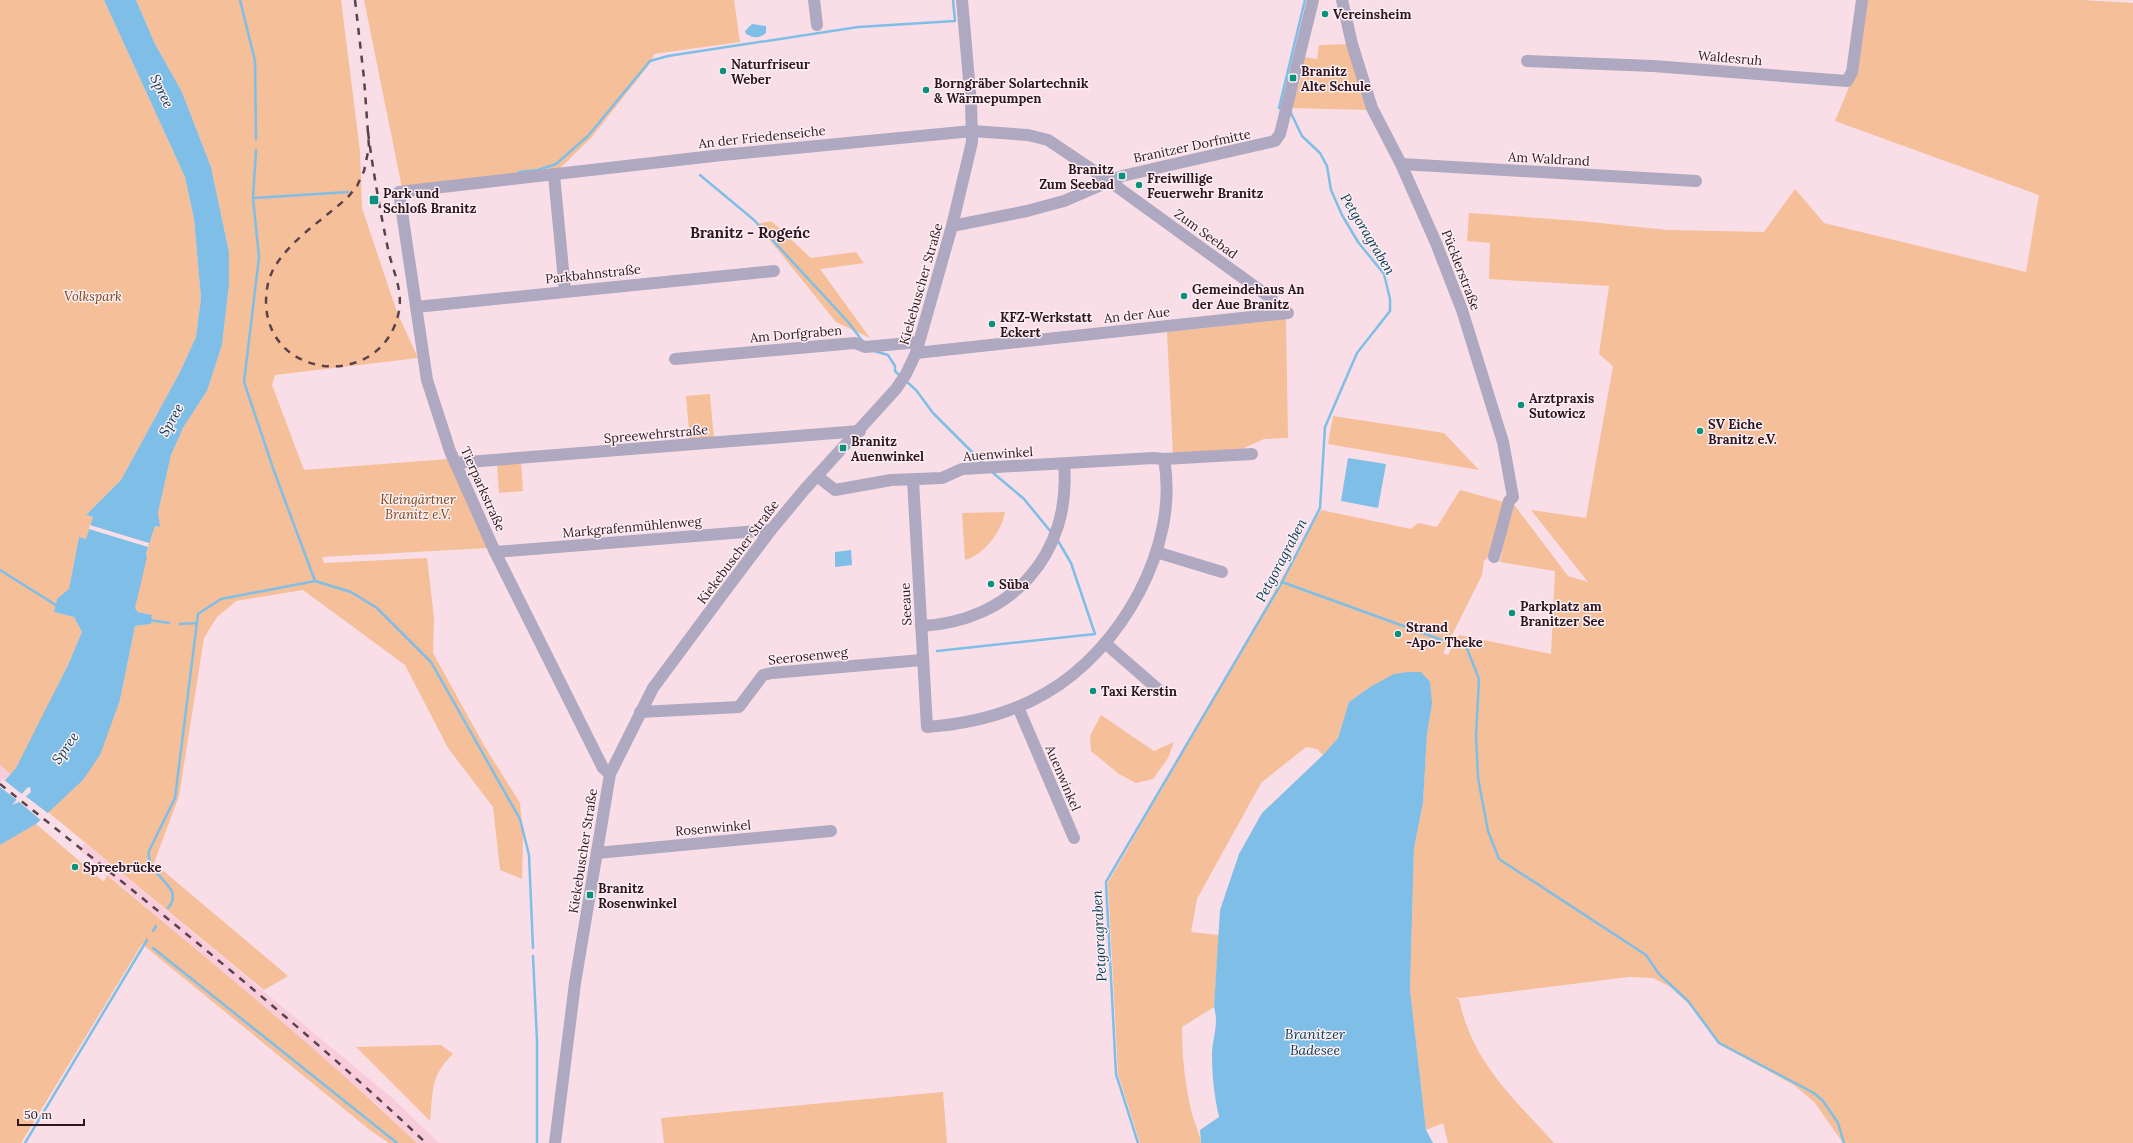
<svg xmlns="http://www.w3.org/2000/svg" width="2133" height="1143" font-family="Lora,serif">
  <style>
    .built { fill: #f8ccda }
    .green { fill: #f4bf99 }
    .water { fill: #7fbee6; fill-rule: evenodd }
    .pier { fill: #f9dee7 }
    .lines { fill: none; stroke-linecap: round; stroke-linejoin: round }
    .stream { stroke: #7fbee6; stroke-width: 2.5 }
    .minor { stroke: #aea8c1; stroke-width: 12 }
    .rail { stroke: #5a424b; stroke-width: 2.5; stroke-dasharray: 7 7; stroke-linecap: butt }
    .poi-dot { fill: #08917b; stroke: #fdeff4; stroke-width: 1.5 }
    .labels { text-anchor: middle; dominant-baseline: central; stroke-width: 3; stroke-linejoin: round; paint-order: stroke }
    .poi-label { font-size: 13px; font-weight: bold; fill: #2e161f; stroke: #fdeff4; text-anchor: start }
    .street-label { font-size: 13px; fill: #2e161f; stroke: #fdeff4 }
    .park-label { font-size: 13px; font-style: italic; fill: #794417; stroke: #fdeff4 }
    .water-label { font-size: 14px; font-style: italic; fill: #033a54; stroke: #fdeff4 }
    .quarter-label { font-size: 15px; font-weight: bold; fill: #2e161f; stroke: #fdeff4 }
  </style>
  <rect width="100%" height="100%" fill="#f9dee7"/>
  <g class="built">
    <path d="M0 765 11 774 0 786Z"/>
    <path d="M85 843 391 1097 439 1143H417L381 1108 246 992 78 849Z"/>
  </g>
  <g class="green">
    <path d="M0 0H104L185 177 194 219 201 298 196 337 180 372 121 480 86 515 93 517 86 539 79 537 69 590 57 599 54 612 74 617 82 632C63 679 39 724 16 768L11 774 0 765Z"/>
    <path d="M136 0H341L360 151 362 208 397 312 418 358 275 375 272 385 304 470 448 459 488 548 322 557 324 563 427 558 434 618 433 653 485 747 520 803 523 838 522 879 500 870 493 807 448 748 405 665 303 590 236 601 217 617 204 638 179 796 154 863 288 976 264 990 48 812 83 780 120 700 135 626 151 624 152 615 138 612 135 608 146 555 155 526 159 527 158 513 171 455 184 426 207 391 222 345 229 285V252L211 167 182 92 155 44Z"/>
    <path d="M364 0H734L740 42 654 54 651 62 591 138 557 171 402 188Z"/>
    <path d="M1867 0H2082L2133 3V1143H1843L1815 1103 1794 1085 1719 1044 1689 1004 1669 986 1653 978 1629 977 1460 998 1453 997 1459 999C1473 1064 1512 1096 1554 1143H1448L1443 1123 1426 1130 1410 989 1414 848 1423 803 1427 734 1432 704 1370 687 1349 702 1338 738 1323 755 1317 749 1306 747 1261 783 1197 899 1191 932 1219 935 1214 1007 1182 1027C1182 1056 1185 1085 1192 1114 1195 1125 1199 1130 1201 1143H1140L1118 1074 1108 883 1321 510 1411 529 1418 523 1437 527 1460 490 1504 502 1488 557 1484 561 1482 575 1443 653 1448 655 1459 635 1551 654 1555 571 1500 562 1512 502 1568 576 1588 582 1531 510 1586 518 1613 366 1599 354 1609 286 1489 279 1490 243 1467 241 1469 213 1580 221 1668 230 1764 232 1795 189 1824 223 2026 272 2039 195 1835 121 1854 75Z"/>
    <path d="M1349 44 1369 110 1290 108C1298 91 1302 77 1303 57L1317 59 1319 45Z"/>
    <path d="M771 221 811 258 856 252 864 263 820 269 870 338 836 322 757 224Z"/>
    <path d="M1286 319 1288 438 1264 439 1237 451 1173 454 1167 332Z"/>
    <path d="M710 394 714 439 690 441 686 396Z"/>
    <path d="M1333 416 1444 433 1479 470 1328 444Z"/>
    <path d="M521 461 523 491 499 493 497 463Z"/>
    <path d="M1005 512C1002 531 984 555 965 560L962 513Z"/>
    <path d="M1101 715 1154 751 1174 742 1168 758 1153 779 1136 783 1119 774 1091 751 1090 736Z"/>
    <path d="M36 824 104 882 107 875C212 963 318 1049 417 1143H389L371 1131 142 944 21 1143H0V845Z"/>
    <path d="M441 1045 453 1054C430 1076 433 1091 430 1121L356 1047Z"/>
    <path d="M943 1092 947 1143H664L661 1118Z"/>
  </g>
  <g class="water">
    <path d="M104 0H136L155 44 182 92 211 167 229 252V285L222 345 207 391 184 426 171 455 158 513 160 527 155 526 146 554 147 557 135 608 138 612 152 615 151 624 135 626 120 700 100 755 83 780 36 824 0 845V786L16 768 68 665 82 632 74 617 54 612 57 599 69 589 79 537 86 539 93 517 86 515 121 480 180 372 196 337 201 298 194 219 185 177ZM30 787 31 792 19 802 12 805 27 788Z"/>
    <path d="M752 24 766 26V33C759 39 754 38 746 34L745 31Z"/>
    <path d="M1348 458 1386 464 1378 508 1341 501Z"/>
    <path d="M851 550 852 565 835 567V552Z"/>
    <path d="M1408 672H1421L1430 682 1432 704 1427 734 1423 803 1414 848 1410 989 1426 1130 1433 1143H1201L1200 1130 1219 1117C1214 1095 1212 1075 1212 1053 1213 1035 1219 1025 1214 1007L1220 910 1239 854 1262 813 1323 755 1338 738 1349 702 1370 687 1394 674Z"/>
  </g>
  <g class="pier">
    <path d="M90 525 149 543 148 547 89 529Z"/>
    <path d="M3 779 23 795 17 800 0 787V783Z"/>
    <path d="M24 795 49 814 42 821 18 801Z"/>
  </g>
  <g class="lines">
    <g class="stream">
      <path d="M240 0 255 61 256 139"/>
      <path d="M1282 109 1279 108 1305 0"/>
      <path d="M519 172 538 170 556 164 588 136 650 61 668 56 858 27 955 21 953 0"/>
      <path d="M700 175 754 220 849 323 863 342"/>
      <path d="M253 198 348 192"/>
      <path d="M874 351 888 355 895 366V371L900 376"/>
      <path d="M906 381 916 390 933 413 983 463"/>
      <path d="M992 472 1024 499 1051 532"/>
      <path d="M0 570 59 607"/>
      <path d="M315 581 351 592 377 608 431 662 520 819 529 855 533 948"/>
      <path d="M1282 582 1442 640"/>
      <path d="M149 620 169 623"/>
      <path d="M180 624 197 623"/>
      <path d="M1458 646H1466L1479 679 1476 736 1478 778 1488 831 1499 859 1646 955 1659 974 1688 1001 1719 1043 1814 1093 1823 1101 1838 1123 1844 1143"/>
      <path d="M937 651 1095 634 1071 563 1057 539"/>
      <path d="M168 908C187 885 145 878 149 851L175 798 198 614 221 599 315 581 274 471 244 382 259 257 253 198 256 150"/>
      <path d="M153 931 156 926"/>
      <path d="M153 948 397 1143"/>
      <path d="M533 956 537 1041V1143"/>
      <path d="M25 1143 147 940"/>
      <path d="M1138 1143 1116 1074 1106 882 1282 582 1320 508 1325 427 1357 353 1390 311V299L1384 274 1358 242 1342 215 1331 190 1327 166 1320 153 1302 136 1290 111"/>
    </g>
    <g class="minor">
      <path d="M814 0 817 25"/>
      <path d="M1342 0 1352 44 1372 108 1401 164 1436 243 1462 310 1503 442 1513 497 1509 501 1494 557"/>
      <path d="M1527 61 1653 66 1847 81 1852 72 1862 0"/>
      <path d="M1401 164 1696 181"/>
      <path d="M554 175 565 291"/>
      <path d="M952 226 1027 211 1064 201 1122 176 1275 141 1280 134 1313 0"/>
      <path d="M416 307 774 271"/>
      <path d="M916 353 1288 313"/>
      <path d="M675 359 855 343 865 347 919 342"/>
      <path d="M1164 459 1252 454"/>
      <path d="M455 463 860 431"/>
      <path d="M817 476 835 490 891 480 942 478 962 469 1153 458 1164 459C1180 546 1121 650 1046 693 1010 714 969 724 927 727L913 480"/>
      <path d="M495 552 771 530"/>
      <path d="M1156 552 1222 572"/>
      <path d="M921 626C1011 622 1072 554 1064 464"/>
      <path d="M1105 643 1160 691"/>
      <path d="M1018 707 1074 838"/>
      <path d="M640 712 739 707 763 675 772 673 922 660"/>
      <path d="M610 774 603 768 495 552 450 451 427 380 399 192 722 155 972 131 1028 135 1048 140 1109 181 1272 299"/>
      <path d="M597 853 831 831"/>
      <path d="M555 1143 575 983 610 774 653 688 725 591 771 530 805 489 896 389 906 374 916 353 952 226 972 142 971 103 962 0"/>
    </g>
    <g class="rail">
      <path d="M355 0 364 78 369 147 364 171 357 186 348 197C323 220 291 239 274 268 268 279 266 290 266 303 268 382 384 390 399 311 403 289 392 269 388 249 380 210 373 171 368 132"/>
      <path d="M0 784C145 900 291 1015 426 1143"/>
    </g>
  </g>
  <g class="poi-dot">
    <circle cx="1325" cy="14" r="4"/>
    <circle cx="723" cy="71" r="4"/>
    <rect x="1289" y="74" width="8" height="8" rx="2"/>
    <circle cx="926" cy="90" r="4"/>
    <rect x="1118" y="172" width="8" height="8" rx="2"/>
    <circle cx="1139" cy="185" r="4"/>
    <rect x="369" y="195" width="10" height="10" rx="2"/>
    <circle cx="1184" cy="296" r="4"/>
    <circle cx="992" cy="324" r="4"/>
    <circle cx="1521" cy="405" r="4"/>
    <circle cx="1700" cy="431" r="4"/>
    <rect x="839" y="444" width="8" height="8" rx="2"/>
    <circle cx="991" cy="584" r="4"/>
    <circle cx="1512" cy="613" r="4"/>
    <circle cx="1398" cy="634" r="4"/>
    <circle cx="1093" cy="691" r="4"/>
    <circle cx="75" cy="867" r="4"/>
    <rect x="586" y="891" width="8" height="8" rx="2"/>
  </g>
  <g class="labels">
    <g class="poi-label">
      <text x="1333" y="14">Vereinsheim</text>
      <text x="731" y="64">Naturfriseur<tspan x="731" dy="15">Weber</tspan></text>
      <text x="1301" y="71">Branitz<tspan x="1301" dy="15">Alte Schule</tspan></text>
      <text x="934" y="83">Borngräber Solartechnik<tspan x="934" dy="15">&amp; Wärmepumpen</tspan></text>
      <text x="1114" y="169" text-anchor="end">Branitz<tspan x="1114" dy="15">Zum Seebad</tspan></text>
      <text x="1147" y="178">Freiwillige<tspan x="1147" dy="15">Feuerwehr Branitz</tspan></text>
      <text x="383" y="193">Park und<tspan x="383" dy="15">Schloß Branitz</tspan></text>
      <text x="1192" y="289">Gemeindehaus An<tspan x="1192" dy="15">der Aue Branitz</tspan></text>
      <text x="1000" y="317">KFZ-Werkstatt<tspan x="1000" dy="15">Eckert</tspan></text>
      <text x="1529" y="398">Arztpraxis<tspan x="1529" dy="15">Sutowicz</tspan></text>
      <text x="1708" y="424">SV Eiche<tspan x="1708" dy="15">Branitz e.V.</tspan></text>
      <text x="851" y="441">Branitz<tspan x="851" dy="15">Auenwinkel</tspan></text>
      <text x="999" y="584">Süba</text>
      <text x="1520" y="606">Parkplatz am<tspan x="1520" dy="15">Branitzer See</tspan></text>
      <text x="1406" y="627">Strand<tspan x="1406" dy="15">-Apo- Theke</tspan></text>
      <text x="1101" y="691">Taxi Kerstin</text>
      <text x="83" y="867">Spreebrücke</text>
      <text x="598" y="888">Branitz<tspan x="598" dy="15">Rosenwinkel</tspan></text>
    </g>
    <g class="street-label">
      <text transform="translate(1730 58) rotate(5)">Waldesruh</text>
      <text transform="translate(762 137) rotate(-6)">An der Friedenseiche</text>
      <text transform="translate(1192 146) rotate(-12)">Branitzer Dorfmitte</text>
      <text transform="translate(1549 159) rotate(3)">Am Waldrand</text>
      <text transform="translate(1206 234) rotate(36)">Zum Seebad</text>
      <text transform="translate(1461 270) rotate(69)">Pücklerstraße</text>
      <text transform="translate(593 274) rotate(-6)">Parkbahnstraße</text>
      <text transform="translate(921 284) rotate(-74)">Kiekebuscher Straße</text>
      <text transform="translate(1137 315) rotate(-6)">An der Aue</text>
      <text transform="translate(796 334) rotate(-5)">Am Dorfgraben</text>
      <text transform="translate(656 434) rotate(-5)">Spreewehrstraße</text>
      <text transform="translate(998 454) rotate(-4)">Auenwinkel</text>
      <text transform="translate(483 489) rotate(66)">Tierparkstraße</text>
      <text transform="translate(632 527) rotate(-5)">Markgrafenmühlenweg</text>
      <text transform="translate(738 552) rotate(-53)">Kiekebuscher Straße</text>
      <text transform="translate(906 604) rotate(-93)">Seeaue</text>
      <text transform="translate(808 656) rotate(-6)">Seerosenweg</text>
      <text transform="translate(1063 778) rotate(67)">Auenwinkel</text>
      <text transform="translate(713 828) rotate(-5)">Rosenwinkel</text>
      <text transform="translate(583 851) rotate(-81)">Kiekebuscher Straße</text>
    </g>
    <g class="park-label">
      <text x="93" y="296">Volkspark</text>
      <text x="418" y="499">Kleingärtner<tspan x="418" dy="15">Branitz e.V.</tspan></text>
    </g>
    <g class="water-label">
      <text transform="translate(162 91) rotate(64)">Spree</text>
      <text transform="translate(1368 234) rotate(59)">Petgoragraben</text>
      <text transform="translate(171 420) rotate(-61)">Spree</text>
      <text transform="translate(1281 560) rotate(-62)">Petgoragraben</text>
      <text transform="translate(65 748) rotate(-55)">Spree</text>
      <text transform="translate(1099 936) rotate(-93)">Petgoragraben</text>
      <text x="1315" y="1034">Branitzer<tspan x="1315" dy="16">Badesee</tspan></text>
    </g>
    <g class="quarter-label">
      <text x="750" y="232">Branitz - Rogeńc</text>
    </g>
  </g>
  <path d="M18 1119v6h66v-6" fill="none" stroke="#2e161f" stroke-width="2"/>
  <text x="24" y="1119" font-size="12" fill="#2e161f" stroke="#fdeff4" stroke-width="3" paint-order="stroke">50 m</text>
</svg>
